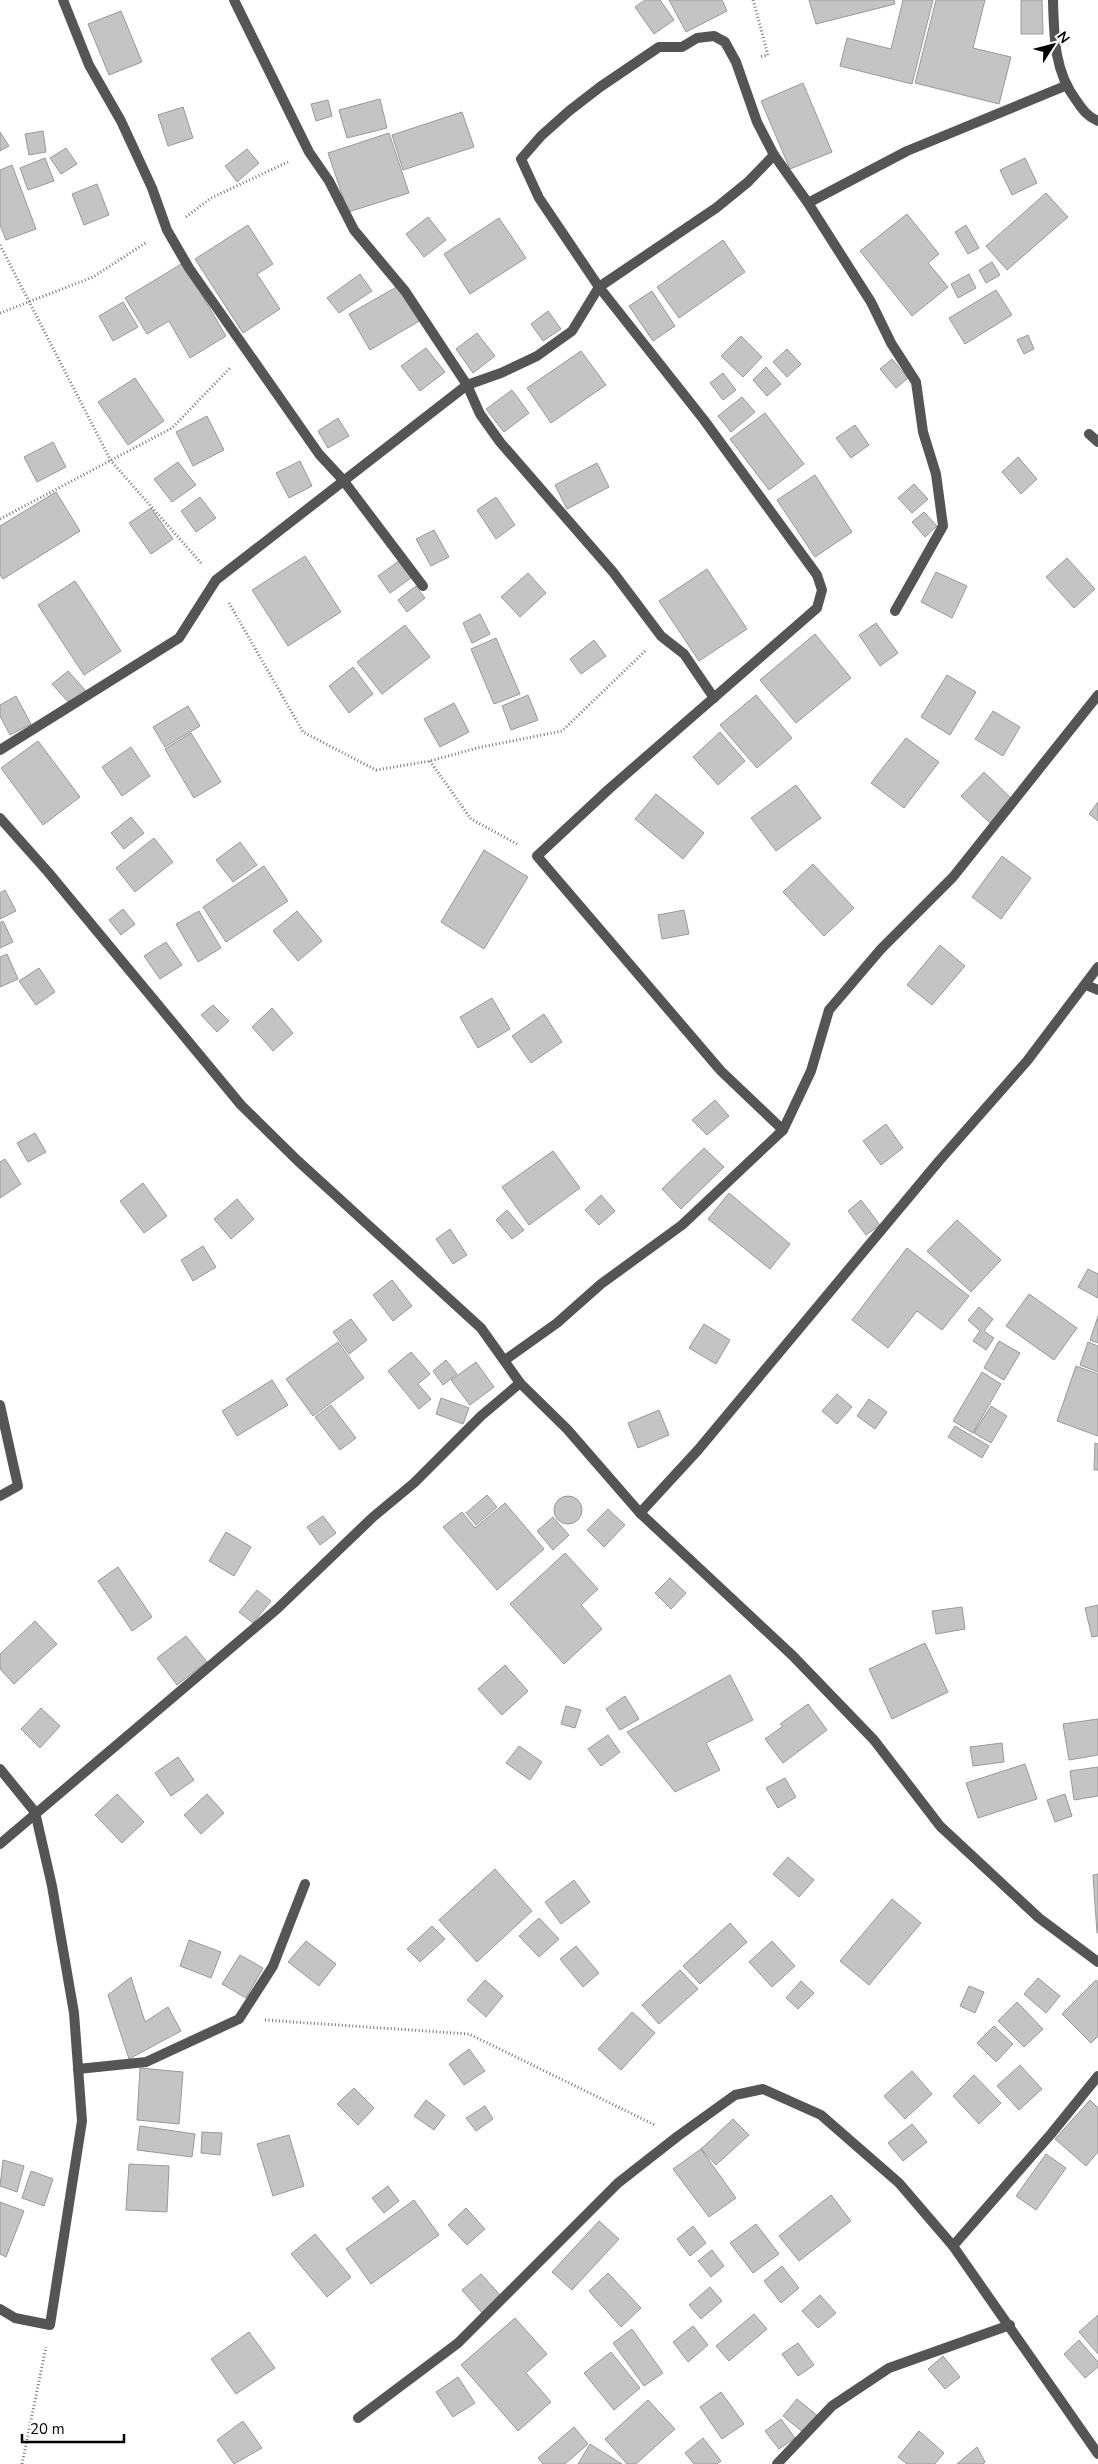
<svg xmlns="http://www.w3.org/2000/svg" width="1098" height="2464" font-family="'Nunito Sans',sans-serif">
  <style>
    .building { fill: #c4c4c4; stroke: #999 }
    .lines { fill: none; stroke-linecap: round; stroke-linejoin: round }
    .path { stroke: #777; stroke-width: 3; stroke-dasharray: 1 2.5; stroke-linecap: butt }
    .minor { stroke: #555; stroke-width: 10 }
  </style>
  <rect width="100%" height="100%" fill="#fff"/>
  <g class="building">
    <path d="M645 0H660L674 20 654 34 635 7Z"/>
    <path d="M669 0H722L727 11 686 32Z"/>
    <path d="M809 0H894L895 4 816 24Z"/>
    <path d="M903 0H933L912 84 840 66 847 38 891 49Z"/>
    <path d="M936 0H985L973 48 1011 57 999 104 915 83Z"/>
    <path d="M1021 0H1042L1043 34H1021Z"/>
    <path d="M121 11 142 62 109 75 88 24Z"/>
    <path d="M803 83 832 152 790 169 761 101Z"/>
    <path d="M380 99 387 128 347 138 339 110Z"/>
    <path d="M328 100 332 116 316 121 311 104Z"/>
    <path d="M183 107 193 138 168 146 158 115Z"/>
    <path d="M462 112 474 147 403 170 392 135Z"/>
    <path d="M43 131 46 152 29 155 25 134Z"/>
    <path d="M0 132 9 146 0 151Z"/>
    <path d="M389 133 409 193 348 212 328 153Z"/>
    <path d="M66 148 77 164 61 174 50 158Z"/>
    <path d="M247 149 259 163 237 182 225 166Z"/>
    <path d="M45 158 54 181 28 190 20 168Z"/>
    <path d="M1025 158 1037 183 1012 195 1000 170Z"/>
    <path d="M12 165 36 229 6 240 0 225V170Z"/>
    <path d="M97 184 109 215 84 225 72 194Z"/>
    <path d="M1046 193 1068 217 1007 270 986 246Z"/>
    <path d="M907 214 939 254 928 263 948 287 912 316 860 251Z"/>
    <path d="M428 217 446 240 424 257 406 234Z"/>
    <path d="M499 218 526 258 470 294 444 254Z"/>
    <path d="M248 225 273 264 257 274 280 309 243 333 195 259Z"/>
    <path d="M966 225 979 248 968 254 955 232Z"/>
    <path d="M723 240 745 272 679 318 657 287Z"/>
    <path d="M992 262 1000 275 986 283 979 270Z"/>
    <path d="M183 263 226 336 190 358 169 321 147 334 125 298Z"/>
    <path d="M360 274 372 291 339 313 327 298Z"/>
    <path d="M969 274 976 288 958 298 951 284Z"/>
    <path d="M400 285 421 320 370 350 349 314Z"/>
    <path d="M996 290 1012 315 965 344 949 318Z"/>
    <path d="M652 291 675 326 653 341 629 306Z"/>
    <path d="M123 302 138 327 113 341 99 316Z"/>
    <path d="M548 311 561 329 543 341 531 324Z"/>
    <path d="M477 333 495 356 473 373 456 349Z"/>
    <path d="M1028 335 1034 349 1024 354 1017 340Z"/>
    <path d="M741 336 762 357 743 377 721 356Z"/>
    <path d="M426 348 445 372 420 391 401 366Z"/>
    <path d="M787 349 801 364 787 377 773 362Z"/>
    <path d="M581 351 606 385 551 423 527 388Z"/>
    <path d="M892 359 908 378 896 388 880 369Z"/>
    <path d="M766 367 781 384 767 396 753 380Z"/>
    <path d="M723 373 736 390 723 400 710 383Z"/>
    <path d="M135 378 164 421 128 445 98 402Z"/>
    <path d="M512 390 529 413 504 432 486 409Z"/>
    <path d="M742 397 755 412 731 432 718 416Z"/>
    <path d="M765 413 804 464 769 490 730 439Z"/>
    <path d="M207 416 224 450 193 466 176 432Z"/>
    <path d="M338 418 349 436 328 448 318 431Z"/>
    <path d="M855 425 869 445 851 458 836 438Z"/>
    <path d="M53 442 66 467 37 482 24 457Z"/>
    <path d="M1018 457 1037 479 1021 494 1002 472Z"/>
    <path d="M300 461 312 486 289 498 276 473Z"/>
    <path d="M178 462 196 485 172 502 154 479Z"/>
    <path d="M597 463 609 487 567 509 555 485Z"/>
    <path d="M815 475 852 532 815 557 777 500Z"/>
    <path d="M914 484 928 499 912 513 898 498Z"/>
    <path d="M56 492 80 531 3 579 0 575V526Z"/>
    <path d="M200 497 216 518 196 532 181 511Z"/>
    <path d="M496 497 515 525 496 539 477 510Z"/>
    <path d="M151 508 173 539 151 554 129 523Z"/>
    <path d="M924 512 937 526 925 537 912 522Z"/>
    <path d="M434 530 449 557 431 566 416 539Z"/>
    <path d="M305 556 341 612 288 646 252 590Z"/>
    <path d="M1067 558 1095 589 1074 608 1046 577Z"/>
    <path d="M399 561 411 578 390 593 378 576Z"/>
    <path d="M707 569 747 629 699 661 659 601Z"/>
    <path d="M936 572 967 586 952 618 921 602Z"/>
    <path d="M528 573 546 593 520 617 501 597Z"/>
    <path d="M75 581 121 651 84 675 38 605Z"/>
    <path d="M416 586 425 598 407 612 398 600Z"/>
    <path d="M480 614 490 634 472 643 463 623Z"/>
    <path d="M876 623 898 653 880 666 859 635Z"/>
    <path d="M405 625 430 657 382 694 357 662Z"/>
    <path d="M815 634 851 678 796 723 760 680Z"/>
    <path d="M496 638 520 694 494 704 471 649Z"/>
    <path d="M594 640 606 656 581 674 570 659Z"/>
    <path d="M353 667 373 694 349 713 329 686Z"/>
    <path d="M68 671 86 691 71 705 52 684Z"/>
    <path d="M947 675 976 692 950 735 921 717Z"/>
    <path d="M528 695 538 720 511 730 502 706Z"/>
    <path d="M756 695 792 738 757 768 720 725Z"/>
    <path d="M16 696 31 724 10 735 0 716V705Z"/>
    <path d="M454 703 469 732 440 747 424 719Z"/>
    <path d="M188 706 200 726 165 747 153 727Z"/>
    <path d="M993 711 1020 727 1003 756 975 739Z"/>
    <path d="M720 732 745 761 718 785 693 757Z"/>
    <path d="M191 733 221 782 194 798 165 749Z"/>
    <path d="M906 738 939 762 904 808 871 783Z"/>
    <path d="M38 741 80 797 43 825 1 768Z"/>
    <path d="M131 747 150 776 122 796 102 767Z"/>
    <path d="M984 772 1012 799 990 823 961 796Z"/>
    <path d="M796 785 821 818 776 851 751 818Z"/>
    <path d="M656 794 704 833 683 859 635 819Z"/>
    <path d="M1098 802V821L1089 814Z"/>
    <path d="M131 817 144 833 124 849 111 833Z"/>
    <path d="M154 838 173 862 135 892 116 868Z"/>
    <path d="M240 842 257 865 233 882 216 860Z"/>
    <path d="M484 850 528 877 484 949 441 922Z"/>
    <path d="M1002 856 1031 878 1001 919 972 897Z"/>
    <path d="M813 864 854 908 824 936 783 892Z"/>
    <path d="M264 866 288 901 226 942 203 907Z"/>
    <path d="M5 890 16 911 0 919V893Z"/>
    <path d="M123 909 135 924 121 935 109 920Z"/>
    <path d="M684 910 689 934 662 939 658 915Z"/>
    <path d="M199 911 221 948 198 962 176 924Z"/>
    <path d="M297 911 322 941 298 961 273 931Z"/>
    <path d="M3 921 13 942 0 948V923Z"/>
    <path d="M166 942 182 965 160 979 144 956Z"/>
    <path d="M940 945 965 966 932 1005 907 985Z"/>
    <path d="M7 954 18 979 0 987V957Z"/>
    <path d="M39 968 55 992 36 1005 19 981Z"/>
    <path d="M492 998 510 1029 478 1048 460 1017Z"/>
    <path d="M213 1005 229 1021 217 1032 201 1015Z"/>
    <path d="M272 1008 293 1033 273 1051 252 1027Z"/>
    <path d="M544 1014 562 1042 531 1063 512 1036Z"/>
    <path d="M715 1100 729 1116 707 1135 692 1120Z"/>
    <path d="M886 1124 903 1148 881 1165 863 1141Z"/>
    <path d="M35 1133 46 1152 28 1162 17 1143Z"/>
    <path d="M704 1148 724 1167 681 1209 662 1189Z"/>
    <path d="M553 1151 580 1188 529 1225 502 1187Z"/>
    <path d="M5 1159 21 1184 0 1198V1162Z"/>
    <path d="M143 1183 167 1216 144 1233 120 1201Z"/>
    <path d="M729 1193 790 1244 770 1269 708 1219Z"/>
    <path d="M601 1195 615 1211 599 1225 585 1210Z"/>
    <path d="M237 1199 254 1219 231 1239 214 1219Z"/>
    <path d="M861 1200 880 1225 866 1235 848 1211Z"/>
    <path d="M507 1210 524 1230 512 1239 496 1220Z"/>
    <path d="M957 1220 1001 1260 971 1292 927 1251Z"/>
    <path d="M450 1229 467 1255 453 1264 436 1239Z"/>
    <path d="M203 1246 216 1267 193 1281 181 1260Z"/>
    <path d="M907 1248 969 1296 942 1330 917 1311 888 1348 852 1320Z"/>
    <path d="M1088 1269 1098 1274V1298L1078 1287Z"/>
    <path d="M392 1280 412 1306 393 1321 373 1295Z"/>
    <path d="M1029 1294 1077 1328 1054 1360 1006 1326Z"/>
    <path d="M979 1307 993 1319 984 1331 994 1338 986 1350 973 1341 980 1331 968 1320Z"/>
    <path d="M1098 1316V1343L1090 1340Z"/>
    <path d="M351 1319 367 1340 349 1354 333 1332Z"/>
    <path d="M704 1324 730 1340 716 1364 689 1348Z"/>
    <path d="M999 1341 1020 1353 1004 1380 984 1368Z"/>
    <path d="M338 1342 364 1378 313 1416 286 1379Z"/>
    <path d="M1088 1342 1098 1346V1372L1080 1365Z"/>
    <path d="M411 1352 430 1374 418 1384 431 1399 419 1409 388 1371Z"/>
    <path d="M446 1360 457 1374 443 1385 433 1371Z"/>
    <path d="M476 1362 494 1387 470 1405 451 1380Z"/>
    <path d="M1076 1366 1098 1374V1436L1057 1421Z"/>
    <path d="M982 1372 1001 1384 973 1433 953 1421Z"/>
    <path d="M272 1380 288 1405 237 1436 222 1411Z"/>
    <path d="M837 1394 852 1407 837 1424 822 1411Z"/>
    <path d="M441 1398 469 1408 463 1424 436 1414Z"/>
    <path d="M869 1399 887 1412 875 1429 857 1416Z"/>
    <path d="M331 1405 356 1438 340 1450 315 1417Z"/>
    <path d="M991 1406 1007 1416 991 1443 974 1433Z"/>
    <path d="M659 1410 669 1435 638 1448 628 1423Z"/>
    <path d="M955 1426 989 1446 982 1458 948 1437Z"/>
    <path d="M1095 1443 1098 1444V1470H1094Z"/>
    <path d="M487 1495 497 1507 476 1525 466 1513Z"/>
    <circle cx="568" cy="1510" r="14"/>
    <path d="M505 1503 544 1549 497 1590 443 1527 462 1512 475 1528Z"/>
    <path d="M608 1509 625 1525 604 1547 587 1530Z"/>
    <path d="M323 1516 336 1533 320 1545 307 1527Z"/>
    <path d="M553 1517 569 1535 553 1550 537 1531Z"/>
    <path d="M226 1532 251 1547 234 1576 209 1561Z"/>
    <path d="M565 1553 598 1589 581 1605 602 1629 564 1664 510 1604Z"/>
    <path d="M118 1567 152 1617 132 1631 98 1581Z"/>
    <path d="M670 1578 686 1593 671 1609 655 1593Z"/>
    <path d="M257 1590 271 1601 253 1623 239 1612Z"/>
    <path d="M1098 1605V1636L1092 1637 1085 1608Z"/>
    <path d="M962 1607 965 1629 936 1634 932 1611Z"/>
    <path d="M35 1621 57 1644 14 1684 0 1669V1654Z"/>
    <path d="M186 1636 207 1662 177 1685 157 1658Z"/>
    <path d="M925 1643 948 1692 892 1719 869 1669Z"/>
    <path d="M505 1665 528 1691 502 1715 478 1689Z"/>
    <path d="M730 1675 753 1720 706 1743 720 1770 675 1792 627 1732Z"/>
    <path d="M625 1696 639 1719 620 1730 606 1709Z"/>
    <path d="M808 1704 827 1730 783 1763 765 1739 783 1726 780 1724Z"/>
    <path d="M566 1706 581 1710 575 1728 561 1724Z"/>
    <path d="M41 1708 60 1726 40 1748 21 1729Z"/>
    <path d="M1098 1719V1755L1069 1760 1063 1724Z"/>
    <path d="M608 1735 620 1752 601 1766 588 1749Z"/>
    <path d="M1002 1743 1004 1762 973 1766 970 1747Z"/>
    <path d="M519 1746 542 1762 530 1780 506 1763Z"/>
    <path d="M178 1757 194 1780 171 1796 155 1773Z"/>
    <path d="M1025 1764 1037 1799 978 1818 966 1783Z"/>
    <path d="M1098 1767V1796L1074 1800 1070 1771Z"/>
    <path d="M785 1778 796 1797 778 1808 766 1788Z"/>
    <path d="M117 1794 144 1822 122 1843 95 1815Z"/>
    <path d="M207 1794 224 1813 201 1834 184 1815Z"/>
    <path d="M1065 1794 1072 1816 1055 1822 1047 1800Z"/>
    <path d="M788 1857 814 1880 799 1897 773 1874Z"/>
    <path d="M495 1869 532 1911 477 1962 439 1920Z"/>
    <path d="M1098 1874V1933H1097L1093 1875Z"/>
    <path d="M574 1880 590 1902 561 1924 545 1902Z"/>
    <path d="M892 1899 921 1923 869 1985 840 1961Z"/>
    <path d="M539 1918 559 1939 539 1957 519 1936Z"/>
    <path d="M730 1923 747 1942 700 1984 683 1966Z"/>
    <path d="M432 1926 445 1939 420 1962 407 1949Z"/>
    <path d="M189 1940 221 1952 211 1978 180 1966Z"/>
    <path d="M306 1941 336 1964 319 1986 288 1962Z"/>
    <path d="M772 1941 795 1966 772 1987 749 1962Z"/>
    <path d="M576 1946 599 1973 583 1987 560 1959Z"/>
    <path d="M240 1955 263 1968 246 1998 222 1984Z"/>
    <path d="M680 1970 698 1989 659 2024 642 2005Z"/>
    <path d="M131 1977 145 2022 168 2007 181 2031 129 2059 108 1995Z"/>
    <path d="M1038 1978 1060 1996 1046 2013 1024 1994Z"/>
    <path d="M485 1980 503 1996 486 2017 467 2000Z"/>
    <path d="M1096 1980 1098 1982V2036L1091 2043 1062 2014Z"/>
    <path d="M801 1981 814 1993 798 2009 786 1998Z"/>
    <path d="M969 1986 984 1992 975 2013 960 2006Z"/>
    <path d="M1017 2002 1043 2029 1024 2047 998 2021Z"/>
    <path d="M632 2012 655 2033 621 2070 598 2049Z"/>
    <path d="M994 2026 1013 2044 996 2062 977 2043Z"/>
    <path d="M469 2049 485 2071 464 2085 449 2064Z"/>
    <path d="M1020 2065 1042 2089 1019 2110 997 2086Z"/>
    <path d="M140 2068 183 2072 179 2124 137 2120Z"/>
    <path d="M912 2071 932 2094 905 2119 884 2096Z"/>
    <path d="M974 2075 1001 2103 979 2124 953 2096Z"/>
    <path d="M354 2088 374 2108 358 2125 337 2104Z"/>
    <path d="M426 2100 445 2115 434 2130 414 2116Z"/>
    <path d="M1090 2100 1098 2108V2152L1086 2166 1055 2139Z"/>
    <path d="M485 2106 493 2119 476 2131 466 2118Z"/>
    <path d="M733 2119 749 2135 716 2165 701 2149Z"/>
    <path d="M912 2124 927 2142 903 2161 888 2143Z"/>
    <path d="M140 2126 195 2134 192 2157 137 2150Z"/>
    <path d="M202 2132 222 2133 220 2155 201 2153Z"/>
    <path d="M289 2135 304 2186 273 2196 257 2144Z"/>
    <path d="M701 2149 736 2198 709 2217 673 2169Z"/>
    <path d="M1046 2154 1066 2168 1036 2210 1016 2196Z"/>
    <path d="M3 2160 24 2166 17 2192 0 2186Z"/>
    <path d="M129 2164 169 2166 167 2212 126 2210Z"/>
    <path d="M31 2171 53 2179 44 2206 22 2198Z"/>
    <path d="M388 2186 399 2201 384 2213 372 2198Z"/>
    <path d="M831 2195 851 2221 799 2261 779 2236Z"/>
    <path d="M414 2200 439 2235 371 2284 346 2249Z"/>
    <path d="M0 2202 24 2211 6 2257 0 2254Z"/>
    <path d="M466 2208 485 2229 467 2245 448 2225Z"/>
    <path d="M599 2221 619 2239 572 2290 552 2272Z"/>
    <path d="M756 2224 779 2254 753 2273 730 2243Z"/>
    <path d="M693 2226 706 2243 690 2256 677 2239Z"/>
    <path d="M315 2234 351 2277 327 2297 291 2254Z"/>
    <path d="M712 2250 724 2266 711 2277 698 2261Z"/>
    <path d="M782 2266 799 2288 781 2303 764 2281Z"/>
    <path d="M608 2273 641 2308 621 2327 589 2291Z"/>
    <path d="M481 2274 501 2296 482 2313 462 2290Z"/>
    <path d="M710 2287 722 2301 701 2319 689 2305Z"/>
    <path d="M820 2295 836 2313 818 2328 802 2311Z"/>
    <path d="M754 2314 767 2329 729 2361 716 2346Z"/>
    <path d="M1098 2315V2354L1079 2332Z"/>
    <path d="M515 2318 547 2354 526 2373 551 2402 518 2431 461 2365Z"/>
    <path d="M693 2326 708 2345 688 2362 673 2342Z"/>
    <path d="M632 2329 663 2373 644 2386 613 2343Z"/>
    <path d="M249 2332 275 2368 236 2394 211 2359Z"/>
    <path d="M1079 2340 1098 2362V2367L1085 2378 1064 2354Z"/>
    <path d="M798 2343 814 2365 798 2376 782 2354Z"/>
    <path d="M611 2352 640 2388 614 2410 584 2373Z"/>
    <path d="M943 2356 960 2377 945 2389 928 2369Z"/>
    <path d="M458 2377 475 2403 453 2417 436 2392Z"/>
    <path d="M721 2392 744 2424 722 2439 700 2407Z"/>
    <path d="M797 2399 818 2416 804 2433 783 2416Z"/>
    <path d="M648 2400 675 2429 636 2464H627L605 2439Z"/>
    <path d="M781 2419 795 2438 779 2449 765 2431Z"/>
    <path d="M243 2421 262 2448 234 2464 217 2440Z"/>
    <path d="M574 2427 588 2444 565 2464H543L538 2458Z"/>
    <path d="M919 2431 944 2453 935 2464H907L898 2457Z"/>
    <path d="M703 2438 721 2461 717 2464H694L685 2453Z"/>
    <path d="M590 2444 622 2464H578Z"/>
    <path d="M977 2447 985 2462 983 2464H957Z"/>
  </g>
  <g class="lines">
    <g class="path">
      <path d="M753 0 768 55 759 57"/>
      <path d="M186 217 211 198 288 162"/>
      <path d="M0 245 111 461 201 563"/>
      <path d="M0 313 93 277 147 242"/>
      <path d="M0 519 172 428 231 367"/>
      <path d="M229 603 303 732 376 770 430 761 477 748 562 731 645 651"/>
      <path d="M430 761 471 819 517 844"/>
      <path d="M265 2020 469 2034 655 2125"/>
      <path d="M22 2464 46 2347"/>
    </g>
    <g class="minor">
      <path d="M63 0 89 65 121 121 152 188 167 230 189 268 319 454 343 480 423 586"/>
      <path d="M234 0 309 152 329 181 354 230 405 291 467 385 480 414 500 442 613 572 661 636 684 654 714 698"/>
      <path d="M1053 0C1054 36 1054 71 1076 100 1083 110 1087 116 1098 121"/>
      <path d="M808 203 907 151 1065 86"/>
      <path d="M1089 434 1098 442"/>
      <path d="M0 750 179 638 216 580 467 385 501 373 537 356 572 331 599 287 716 208 748 182 774 155"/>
      <path d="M0 818 48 872 241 1105 298 1161 481 1328 520 1383 567 1429 640 1513 793 1656 874 1740 940 1826 1039 1918 1098 1962"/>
      <path d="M1086 985 1098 990"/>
      <path d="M783 1130 721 1071 537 856 609 789 817 608 822 590 817 575 704 420 599 287 539 198 521 159 541 136 569 111 600 87 659 47H682L697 38 714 36 725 42 736 62 757 122 774 155 808 203 871 302 891 343 916 382 923 432 936 474 943 526 895 611"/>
      <path d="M505 1360 557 1323 601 1284 682 1225 783 1130 811 1071 829 1010 881 949 953 877 1098 695"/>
      <path d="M0 1405 18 1486 0 1496"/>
      <path d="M640 1513 698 1450 939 1161 1027 1061 1098 967"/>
      <path d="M0 1769 35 1812 52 1886 74 2013 82 2121 50 2325 15 2318 0 2309"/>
      <path d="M0 1844 277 1609 373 1517 414 1483 481 1416 520 1383"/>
      <path d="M78 2069 146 2062 239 2019 273 1966 305 1884"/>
      <path d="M953 2246 1051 2134 1098 2076"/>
      <path d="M358 2418 458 2343 618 2183 678 2136 735 2095 763 2089 821 2115 899 2183 953 2246 1098 2454"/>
      <path d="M777 2464 832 2406 889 2368 1010 2325"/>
    </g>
  </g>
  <g transform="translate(1053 45) rotate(54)" stroke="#ffffff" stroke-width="4" paint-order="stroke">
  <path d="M0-4L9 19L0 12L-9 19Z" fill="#000000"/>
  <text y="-8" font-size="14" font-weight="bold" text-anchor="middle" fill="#000000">N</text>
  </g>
  <path d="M22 2434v8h102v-8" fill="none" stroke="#000000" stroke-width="2.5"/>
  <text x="30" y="2434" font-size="15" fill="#000000" stroke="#ffffff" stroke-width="4" paint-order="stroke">20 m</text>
</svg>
